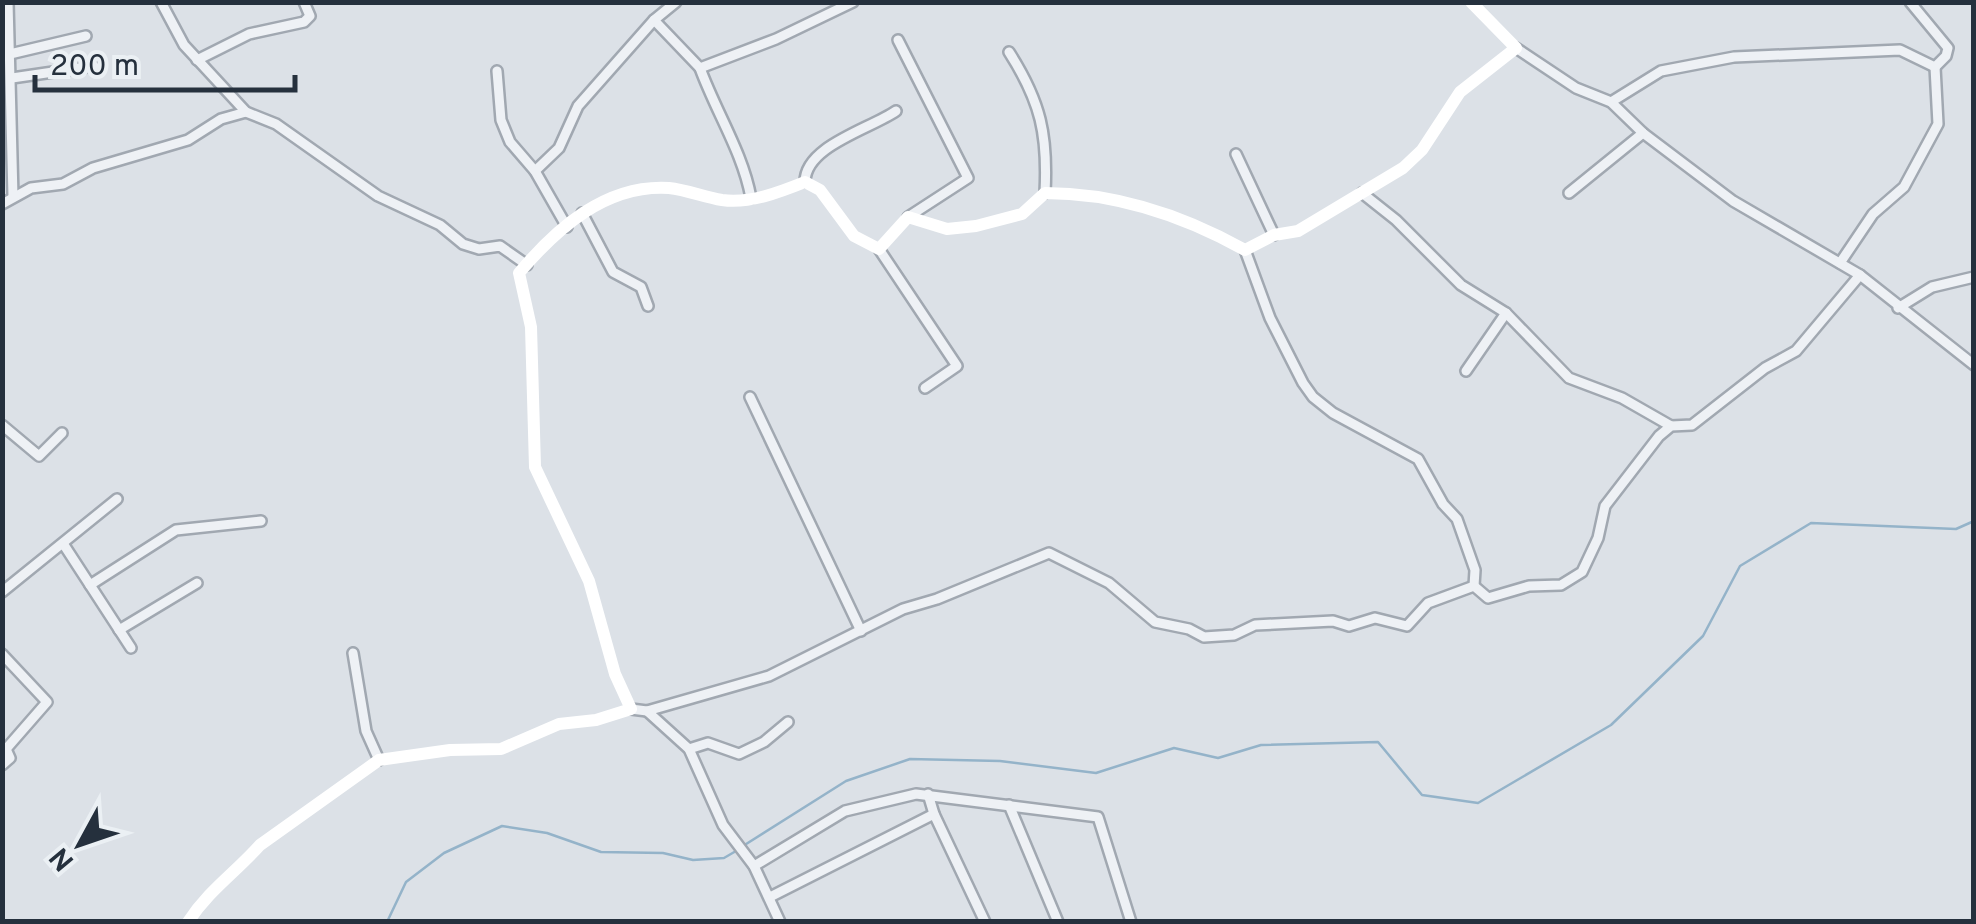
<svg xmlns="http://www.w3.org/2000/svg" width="1976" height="924" font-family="Overpass,sans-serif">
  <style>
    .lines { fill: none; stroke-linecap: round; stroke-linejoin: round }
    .stream { stroke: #94b3c9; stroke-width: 2.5 }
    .street-casing { stroke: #a1a8b1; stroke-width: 14 }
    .street { stroke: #eef1f5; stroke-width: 9 }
    .secondary { stroke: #fff; stroke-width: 12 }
  </style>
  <rect width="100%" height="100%" fill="#dce1e7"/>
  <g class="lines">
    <g class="stream">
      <path d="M743 846 846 781 910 759 1000 761 1096 773 1174 748 1218 758 1261 745 1378 742 1422 795 1478 803 1611 725 1703 636 1740 566 1811 523 1956 529 1974 521"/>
      <path d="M387 922 406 882 444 853 502 826 547 833 601 852 663 853 693 860 724 858 736 851"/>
    </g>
    <g class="street-casing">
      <g id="street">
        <path d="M8 2 13 197"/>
        <path d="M161 2 184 45 246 112 276 124 378 196 440 225 463 244 479 249 500 246 527 265"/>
        <path d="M654 20 700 68"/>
        <path d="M898 40 968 178 908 217"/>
        <path d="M1516 48 1576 88 1611 102 1643 133 1733 201 1860 275 1974 365"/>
        <path d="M1009 52C1041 102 1048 135 1045 193"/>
        <path d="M10 54 86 36"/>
        <path d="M197 60 249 34 304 22 310 16 304 2"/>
        <path d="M497 71 501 120 510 142 535 171 567 227"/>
        <path d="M12 78 94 66"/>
        <path d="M1611 102 1661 71 1734 57 1900 50 1935 67 1946 56 1948 48 1910 2"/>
        <path d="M1236 154 1274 235"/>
        <path d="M535 171 559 148 578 106 654 20 676 2"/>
        <path d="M805 182C805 146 870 129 896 111"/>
        <path d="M1362 193 1396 220 1461 285 1506 313 1569 378 1622 398 1671 426"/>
        <path d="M1569 193 1643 133"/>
        <path d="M751 198C743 153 716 112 700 68L776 39 853 2"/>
        <path d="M2 204 31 188 63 184 93 168 188 140 221 119 246 112"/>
        <path d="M582 213 613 272 641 287 648 306"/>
        <path d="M879 249 957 366 925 388"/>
        <path d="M1245 250 1270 318 1303 383 1313 397 1333 413 1418 459 1443 504 1457 519 1475 570 1474 586"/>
        <path d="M1840 263 1873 214 1904 187 1938 124 1935 67"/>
        <path d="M1898 308 1932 287 1974 277"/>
        <path d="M1466 371 1506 313"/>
        <path d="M750 397 861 631"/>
        <path d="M2 425 39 456 62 433"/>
        <path d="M64 545 131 648"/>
        <path d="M90 585 176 530 261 521"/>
        <path d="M2 592 117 499"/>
        <path d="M119 630 197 583"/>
        <path d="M353 653 366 731 379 760"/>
        <path d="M2 654 47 702 6 749 2 746"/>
        <path d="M631 709 647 711 769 676 903 609 937 599 1049 553 1109 583 1155 622 1189 629 1204 637 1234 635 1255 625 1333 621 1349 626 1375 618 1407 626 1428 603 1474 586 1488 598 1529 586 1561 585 1582 572 1598 538 1605 506 1659 436 1671 426 1692 425 1765 368 1796 351 1860 275"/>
        <path d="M647 711 689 749 723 825 754 866 780 922"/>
        <path d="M689 749 708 743 739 754 764 742 788 722"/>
        <path d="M2 765 10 758 6 749"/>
        <path d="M928 794 934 814 985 922"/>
        <path d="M1009 805 1058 922"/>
        <path d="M754 866 845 811 916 794 1098 817 1131 922"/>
        <path d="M770 897 934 814"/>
      </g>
    </g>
    <use href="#street" class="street"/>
    <path class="secondary" d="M188 922C209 890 235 873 260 845L379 760 450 750 501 749 559 724 596 720 631 709 615 674 589 581 535 467 531 327 519 273C557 228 606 184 669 188 687 190 704 197 722 200 750 204 780 192 805 182L820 190 854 236 879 249 908 217 947 229 976 226 1022 214 1045 193C1116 193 1184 216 1245 250L1274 235 1298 231 1403 168 1422 150 1460 92 1516 48 1471 2"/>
  </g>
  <rect width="1976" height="924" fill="none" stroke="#25303d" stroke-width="10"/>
  <g transform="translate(80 844) rotate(230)" stroke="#ebf0f4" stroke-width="8" paint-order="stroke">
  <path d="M0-8L18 38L0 25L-18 38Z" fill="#25303d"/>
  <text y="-15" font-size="28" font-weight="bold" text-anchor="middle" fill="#25303d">N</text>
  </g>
  <path d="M35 75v15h260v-15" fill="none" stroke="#25303d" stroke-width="5"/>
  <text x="50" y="75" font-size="30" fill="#25303d" stroke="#ebf0f4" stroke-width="8" paint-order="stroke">200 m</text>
</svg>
